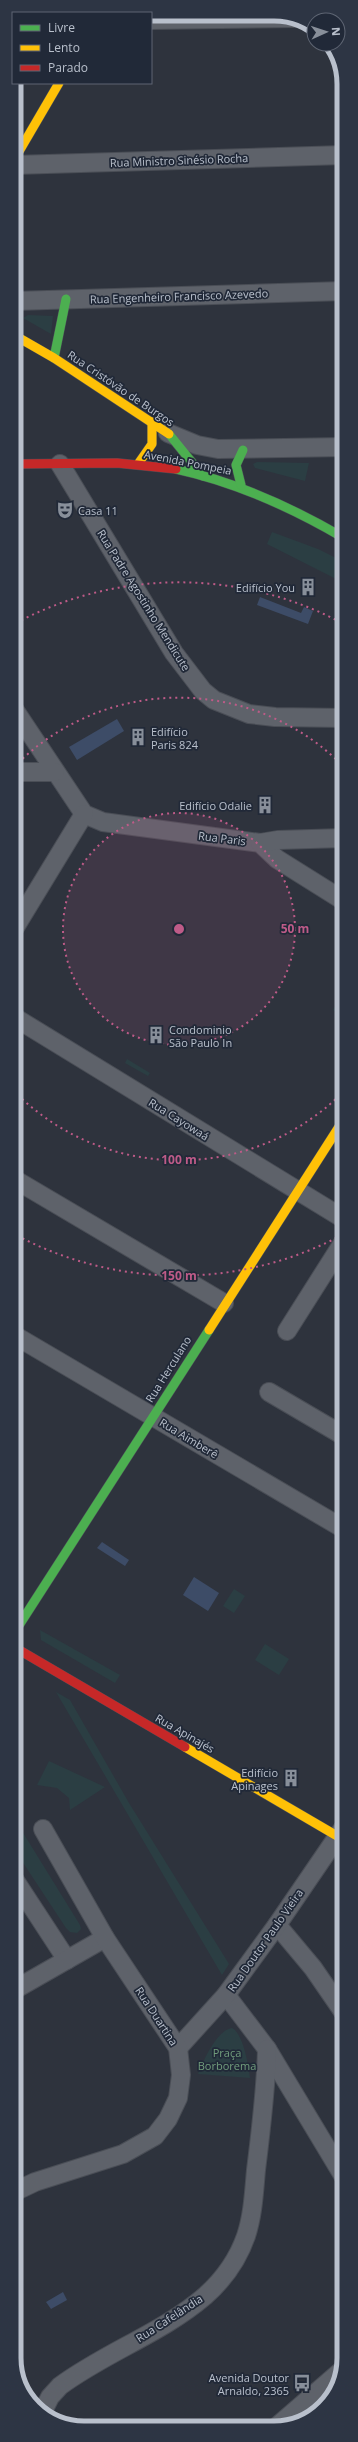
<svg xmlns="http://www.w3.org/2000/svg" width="358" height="2442" font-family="'Open Sans',sans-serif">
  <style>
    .green { fill: #2b3e43 }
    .water { fill: #3d4c67 }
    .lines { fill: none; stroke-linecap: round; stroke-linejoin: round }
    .street-casing { stroke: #4a4e56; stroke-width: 20 }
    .fast-casing { stroke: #4a4e56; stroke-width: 10 }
    .slow-casing { stroke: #4a4e56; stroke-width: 10 }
    .jam-casing { stroke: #4a4e56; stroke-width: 10 }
    .street { stroke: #5e626a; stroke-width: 18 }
    .fast { stroke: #4caf50; stroke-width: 9 }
    .slow { stroke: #ffc107; stroke-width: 9 }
    .jam { stroke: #c62828; stroke-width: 9 }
    .ring { fill: none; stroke: #be5b88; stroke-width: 2; stroke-dasharray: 2 4 }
    .labels { text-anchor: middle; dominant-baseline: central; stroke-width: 3.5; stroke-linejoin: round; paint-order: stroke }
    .street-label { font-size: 11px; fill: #b9c0cc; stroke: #212938 }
    .poi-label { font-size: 11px; fill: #b9c0cc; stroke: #212938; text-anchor: end }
    .park-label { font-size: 11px; fill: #719d7c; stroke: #212938 }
    .rim { fill: none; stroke: #b9c0cc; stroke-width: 5 }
    .centre { fill: #be5b88; stroke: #212938; stroke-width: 2 }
    .ring-label { font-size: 12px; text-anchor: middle; font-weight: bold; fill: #be5b88; stroke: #212938; stroke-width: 3.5; stroke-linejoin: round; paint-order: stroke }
  </style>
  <rect width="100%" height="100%" fill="#2e333d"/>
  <g class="green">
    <path d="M28 315 53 316 51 334 23 318Z"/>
    <path d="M257 462 309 463 305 481 255 468 253 464Z"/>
    <path d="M272 532 318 549 344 562V583L267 544Z"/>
    <path d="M344 992V1016L333 1010Z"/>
    <path d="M127 1059 150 1073 148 1076 125 1063Z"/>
    <path d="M234 1589 245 1596 234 1613 223 1606Z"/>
    <path d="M40 1630 120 1675 115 1683 41 1640Z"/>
    <path d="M265 1644 289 1659 279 1675 255 1660Z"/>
    <path d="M56 1692 70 1700 129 1803 229 1964 222 1975Z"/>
    <path d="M49 1761 105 1787 70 1810 69 1798 57 1788 37 1785Z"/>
    <path d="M16 1814 17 1823 80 1925 81 1929 77 1933 70 1932 66 1928 14 1849Z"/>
    <path d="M232 2028C243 2033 249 2067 250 2078L198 2074C204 2060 216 2031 232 2028Z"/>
  </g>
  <g class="water">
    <path d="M260 597 301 613 304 607 313 611 308 624 257 605Z"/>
    <path d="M117 719 124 731 77 760 69 747Z"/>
    <path d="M102 1542 129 1560 125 1566 97 1548Z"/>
    <path d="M194 1577 219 1593 208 1611 183 1595Z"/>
    <path d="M63 2292 67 2300 51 2309 46 2302Z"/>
  </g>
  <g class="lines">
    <g class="street-casing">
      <g id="street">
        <path d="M151 20 294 18"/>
        <path d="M14 165 344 155"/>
        <path d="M14 301 344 291"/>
        <path d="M168 433 197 445 218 449 344 447"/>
        <path d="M60 464 174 653 203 691 214 700 249 714 275 717 344 718"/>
        <path d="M14 709 84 814 103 822 260 843 277 859 344 901"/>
        <path d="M14 772H55"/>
        <path d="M260 843 278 840 344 838"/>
        <path d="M14 929 84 814"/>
        <path d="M14 1017 344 1219"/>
        <path d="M14 1179 224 1303"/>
        <path d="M287 1331 344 1241"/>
        <path d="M14 1335 344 1529"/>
        <path d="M269 1392 344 1436"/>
        <path d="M14 1879 67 1960"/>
        <path d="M277 1925 313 1968 344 2013"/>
        <path d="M14 1990 105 1938"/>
        <path d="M226 1995 267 2049 344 2177"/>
        <path d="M178 2048 226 1995 277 1925 344 1827"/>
        <path d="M14 2192 35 2182 123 2154 155 2136 168 2119 178 2098 181 2075 178 2048 105 1938 43 1829"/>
        <path d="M43 2411 50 2397 60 2386C106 2352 162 2333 205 2296 223 2280 238 2259 246 2236 253 2215 254 2192 256 2170 261 2130 266 2090 267 2049"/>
        <path d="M275 2428 342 2370"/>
      </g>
    </g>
    <g class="fast-casing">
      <g id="fast">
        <path d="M54 358 66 299"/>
        <path d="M169 434 203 476"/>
        <path d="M176 469C236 482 291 507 344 538"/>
        <path d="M241 485 236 465 243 450"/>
        <path d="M14 1633 209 1330"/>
      </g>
    </g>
    <g class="slow-casing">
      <g id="slow">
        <path d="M14 160 59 83"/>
        <path d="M14 335 54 358 169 434"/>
        <path d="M138 464 152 444V422"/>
        <path d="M209 1330 344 1119"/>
        <path d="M185 1747 344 1840"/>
      </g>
    </g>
    <g class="jam-casing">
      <g id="jam">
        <path d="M14 464 117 463 176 469"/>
        <path d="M14 1647 185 1747"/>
      </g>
    </g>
    <use href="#street" class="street"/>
    <use href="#fast" class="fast"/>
    <use href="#slow" class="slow"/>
    <use href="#jam" class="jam"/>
  </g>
  <circle cx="179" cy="929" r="116" fill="#be5b88" fill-opacity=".12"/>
  <g class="ring">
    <circle cx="179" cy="929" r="116"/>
    <path d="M344 1091A231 231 0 0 1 14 1091M14 767A231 231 0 0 1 344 767"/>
    <path d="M342 1235A347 347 0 0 1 16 1235M16 623A347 347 0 0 1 342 623"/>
  </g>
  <defs>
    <g id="theatre-bare" transform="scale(1.38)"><path d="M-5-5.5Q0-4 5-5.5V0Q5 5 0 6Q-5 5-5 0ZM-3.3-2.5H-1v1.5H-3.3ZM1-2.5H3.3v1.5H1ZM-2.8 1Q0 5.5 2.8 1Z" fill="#888f9a" stroke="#212938" stroke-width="2.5" paint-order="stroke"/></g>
    <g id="building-bare" transform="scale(1.38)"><path d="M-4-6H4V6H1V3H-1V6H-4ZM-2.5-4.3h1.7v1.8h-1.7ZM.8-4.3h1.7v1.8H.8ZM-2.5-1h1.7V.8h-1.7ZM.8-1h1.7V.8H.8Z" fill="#888f9a" stroke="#212938" stroke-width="2.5" paint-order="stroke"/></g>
    <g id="bus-bare" transform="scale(1.38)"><path d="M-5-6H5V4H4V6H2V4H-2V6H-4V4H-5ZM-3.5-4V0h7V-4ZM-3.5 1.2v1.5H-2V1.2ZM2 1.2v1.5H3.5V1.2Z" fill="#888f9a" stroke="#212938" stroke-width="2.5" paint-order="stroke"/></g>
  </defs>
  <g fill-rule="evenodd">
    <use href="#theatre-bare" x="65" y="510"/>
    <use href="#building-bare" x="308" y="587"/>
    <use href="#building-bare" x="138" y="737"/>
    <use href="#building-bare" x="265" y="805"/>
    <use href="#building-bare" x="156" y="1035"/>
    <use href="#building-bare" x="291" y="1778"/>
    <use href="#bus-bare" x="302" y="2383"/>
  </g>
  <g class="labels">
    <g class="street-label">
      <text transform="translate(179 160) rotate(-2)">Rua Ministro Sinésio Rocha</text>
      <text transform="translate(179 296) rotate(-2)">Rua Engenheiro Francisco Azevedo</text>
      <text transform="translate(121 388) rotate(34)">Rua Cristóvão de Burgos</text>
      <text transform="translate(188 462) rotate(11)">Avenida Pompeia</text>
      <text transform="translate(144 600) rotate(58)">Rua Padre Agostinho Mendicute</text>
      <text transform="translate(222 838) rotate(7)">Rua Paris</text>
      <text transform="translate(179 1119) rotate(32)">Rua Cayowaá</text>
      <text transform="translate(168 1369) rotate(-58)">Rua Herculano</text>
      <text transform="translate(189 1438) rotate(31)">Rua Aimberê</text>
      <text transform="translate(185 1733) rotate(30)">Rua Apinajés</text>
      <text transform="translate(265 1940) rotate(-55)">Rua Doutor Paulo Vieira</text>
      <text transform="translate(157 2016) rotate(57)">Rua Duartina</text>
      <text transform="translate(169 2318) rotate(-33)">Rua Cafelândia</text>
    </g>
    <g class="poi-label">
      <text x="78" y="510" text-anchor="start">Casa 11</text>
      <text x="295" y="587">Edifício You</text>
      <text x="151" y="731" text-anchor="start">Edifício<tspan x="151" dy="13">Paris 824</tspan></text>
      <text x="252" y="805">Edifício Odalie</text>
      <text x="169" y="1029" text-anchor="start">Condominio<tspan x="169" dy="13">São Paulo In</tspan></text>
      <text x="278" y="1772">Edifício<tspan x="278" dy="13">Apinages</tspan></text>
      <text x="289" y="2377">Avenida Doutor<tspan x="289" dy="13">Arnaldo, 2365</tspan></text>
    </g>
    <g class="park-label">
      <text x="227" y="2052">Praça<tspan x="227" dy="13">Borborema</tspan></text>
    </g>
  </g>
  <path d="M0 0H358V2442H0ZM84 21H274A63 63 0 0 1 337 84V2358A63 63 0 0 1 274 2421H84A63 63 0 0 1 21 2358V84A63 63 0 0 1 84 21Z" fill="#2d3544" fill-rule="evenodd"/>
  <path class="rim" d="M84 21H274A63 63 0 0 1 337 84V2358A63 63 0 0 1 274 2421H84A63 63 0 0 1 21 2358V84A63 63 0 0 1 84 21Z"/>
  <circle cx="179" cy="929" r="6" class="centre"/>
  <g class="ring-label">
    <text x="295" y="933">50 m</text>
    <text x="179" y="1164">100 m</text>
    <text x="179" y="1280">150 m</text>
  </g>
  <rect x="12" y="12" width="140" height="72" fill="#212938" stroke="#5e6573"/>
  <rect x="20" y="25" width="20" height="6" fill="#4caf50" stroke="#5e6573"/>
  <text x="48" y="32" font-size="12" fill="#b9c0cc">Livre</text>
  <rect x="20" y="45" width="20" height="6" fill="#ffc107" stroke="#5e6573"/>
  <text x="48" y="52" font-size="12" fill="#b9c0cc">Lento</text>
  <rect x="20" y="65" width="20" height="6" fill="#c62828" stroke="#5e6573"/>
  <text x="48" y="72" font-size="12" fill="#b9c0cc">Parado</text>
  <g transform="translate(326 32) rotate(87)"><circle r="19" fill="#212938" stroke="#5e6573"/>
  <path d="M0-3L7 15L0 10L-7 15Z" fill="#888f9a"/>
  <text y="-6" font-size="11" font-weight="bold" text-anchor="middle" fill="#b9c0cc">N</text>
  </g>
</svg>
